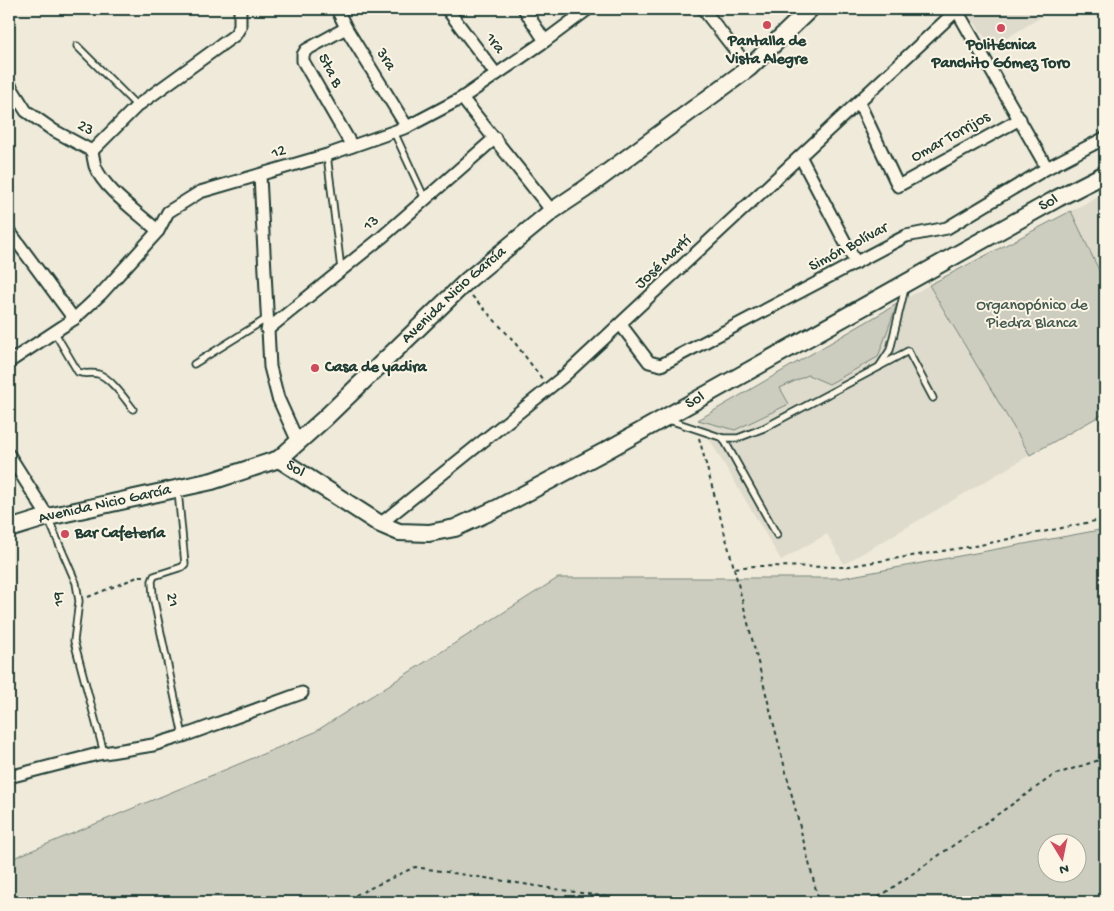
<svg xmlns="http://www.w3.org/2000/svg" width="1114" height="911" font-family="'Gochi Hand',sans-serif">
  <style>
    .built { fill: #dedbcc }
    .green { fill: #cccdbf; stroke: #76857a; fill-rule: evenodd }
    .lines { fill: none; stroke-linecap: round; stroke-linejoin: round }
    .lane-casing { stroke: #1f3d34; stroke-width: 9 }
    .street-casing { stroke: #1f3d34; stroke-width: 15 }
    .secondary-casing { stroke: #1f3d34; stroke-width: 20 }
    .path { stroke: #1f3d34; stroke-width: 2; stroke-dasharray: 4 4; stroke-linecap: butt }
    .lane { stroke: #fcf5e5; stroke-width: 5.5 }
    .street { stroke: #fcf5e5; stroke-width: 11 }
    .secondary { stroke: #fcf5e5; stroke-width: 16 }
    .poi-dot { fill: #d1495b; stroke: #fcf5e5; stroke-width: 2 }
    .labels { text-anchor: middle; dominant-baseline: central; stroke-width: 4; stroke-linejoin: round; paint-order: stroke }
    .poi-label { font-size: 16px; font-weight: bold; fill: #1f3d34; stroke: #fcf5e5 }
    .street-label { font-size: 16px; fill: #1f3d34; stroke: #fcf5e5 }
    .park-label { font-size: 16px; fill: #425a50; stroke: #fcf5e5 }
  </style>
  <rect width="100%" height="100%" fill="#efeada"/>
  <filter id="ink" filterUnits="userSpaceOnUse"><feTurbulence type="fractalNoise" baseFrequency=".02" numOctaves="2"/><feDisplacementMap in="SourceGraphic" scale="10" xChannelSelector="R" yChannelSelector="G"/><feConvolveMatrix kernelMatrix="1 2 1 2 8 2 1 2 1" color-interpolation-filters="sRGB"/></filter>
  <g filter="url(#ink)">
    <g class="built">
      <path d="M965 9H1054L992 47Z"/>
      <path d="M1105 193V283L1071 211Z"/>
      <path d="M929 285 1030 455 844 564 827 534 781 560 698 420Z"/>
    </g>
    <g class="green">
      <path d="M1071 211 1105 283V413L1030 455 929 285Z"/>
      <path d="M897 304 878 357 829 384 808 375 780 388 789 404 735 430 698 420Z"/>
      <path d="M1105 529V902H9V860L313 733 558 578H841ZM1046 844H1076V874H1046Z"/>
    </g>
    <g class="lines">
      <g class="lane-casing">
        <g id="lane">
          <path d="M77 46 137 106"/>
          <path d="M394 132 425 199"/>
          <path d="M327 155 341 269"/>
          <path d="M55 333 78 372C85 375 92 372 98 374 110 377 125 399 133 409"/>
          <path d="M194 364 266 319"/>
          <path d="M880 366 908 351 933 398"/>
          <path d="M669 420 723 438H738L764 428 879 367 890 350 905 288"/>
          <path d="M723 438 777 535"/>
          <path d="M178 491 185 564 182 567 154 576 152 581 153 596 183 736"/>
          <path d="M48 518 76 583 79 601 74 641 104 753"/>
        </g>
      </g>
      <g class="street-casing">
        <g id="street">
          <path d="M337 9 346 28 407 127"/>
          <path d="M447 9 496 74"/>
          <path d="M524 9 545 41"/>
          <path d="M703 9 749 68"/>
          <path d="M956 9 1047 168"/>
          <path d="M346 28 306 50 303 55V61L352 146"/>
          <path d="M9 84 26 111 53 130 92 151"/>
          <path d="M462 98 552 211"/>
          <path d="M859 103 898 186 1020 119"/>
          <path d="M92 151 137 106 235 35 240 27V9"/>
          <path d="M92 151C93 156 94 162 95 166 104 190 139 213 158 231"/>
          <path d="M801 158 856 263"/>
          <path d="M260 176 270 367 278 398 298 442"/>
          <path d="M9 231 74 319"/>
          <path d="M621 325 649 362 661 365 906 236 947 228 1047 168 1105 138"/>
          <path d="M267 330 381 238 495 138"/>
          <path d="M9 362 74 319 101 294 158 231 168 212 200 192 327 155 407 127 462 98 545 41 588 9"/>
          <path d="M9 455 48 517"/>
          <path d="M380 524 564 376 957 10"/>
          <path d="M9 777 98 754 153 745 186 735 302 693"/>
        </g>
      </g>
      <g class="secondary-casing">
        <g id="secondary">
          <path id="s1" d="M279 459 380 524 399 532 429 533 455 528 498 508 609 449 1058 198 1105 174"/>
          <path id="s2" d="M9 529 48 517 212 481 279 459 324 419 468 280 552 211 585 189 749 68 810 9"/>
        </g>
      </g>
      <g class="path">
        <path d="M472 296 512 339 543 380"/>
        <path d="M699 438 734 568 755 566 843 567 980 545 1105 519"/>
        <path d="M734 568 819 902"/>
        <path d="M88 597 140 576H146"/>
        <path d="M341 902 415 867 632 901 651 902"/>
        <path d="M872 902 1054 775 1105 758"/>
      </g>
      <use href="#lane" class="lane"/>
      <use href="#street" class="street"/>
      <use href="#secondary" class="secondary"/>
    </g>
  </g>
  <g class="poi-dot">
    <circle cx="767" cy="25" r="5"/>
    <circle cx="1001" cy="28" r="5"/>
    <circle cx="315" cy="368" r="5"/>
    <circle cx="65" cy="534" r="5"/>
  </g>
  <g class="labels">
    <g class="poi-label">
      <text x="767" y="42">Pantalla de<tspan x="767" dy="18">Vista Alegre</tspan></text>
      <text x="1001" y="46">Politécnica<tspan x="1001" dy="18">Panchito Gómez Toro</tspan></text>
      <text x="325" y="368" text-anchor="start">Casa de yadira</text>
      <text x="75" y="534" text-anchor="start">Bar Cafetería</text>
    </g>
    <g class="street-label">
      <text transform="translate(494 44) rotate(53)">1ra</text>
      <text transform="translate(385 60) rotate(58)">3ra</text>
      <text transform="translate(329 71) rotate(63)">5ta B</text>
      <text transform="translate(85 129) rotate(28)">23</text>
      <text transform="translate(951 138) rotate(-29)">Omar Torrijos</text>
      <text transform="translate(279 153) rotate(-17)">12</text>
      <text stroke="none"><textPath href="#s1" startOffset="874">Sol</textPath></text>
      <text transform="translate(372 224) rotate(-41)">13</text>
      <text transform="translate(849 248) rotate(-28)">Simón Bolívar</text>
      <text transform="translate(664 263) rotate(-43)">José Martí</text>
      <text stroke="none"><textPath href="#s2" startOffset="519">Avenida Nicio García</textPath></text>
      <text stroke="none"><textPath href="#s1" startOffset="469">Sol</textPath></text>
      <text stroke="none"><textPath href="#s1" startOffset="19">Sol</textPath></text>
      <text stroke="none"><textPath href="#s2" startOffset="99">Avenida Nicio García</textPath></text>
      <text transform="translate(60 599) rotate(-94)">19</text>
      <text transform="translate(171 600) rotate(80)">21</text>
    </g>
    <g class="park-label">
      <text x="1032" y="306">Organopónico de<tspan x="1032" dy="18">Piedra Blanca</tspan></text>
    </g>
  </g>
  <rect width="1114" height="911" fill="none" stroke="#fcf5e5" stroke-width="30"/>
  <rect x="15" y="15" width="1084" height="881" fill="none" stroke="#1f3d34" stroke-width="2" filter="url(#ink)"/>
  <g transform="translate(1062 858) rotate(170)"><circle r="24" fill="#fcf5e5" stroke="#a4ab9e"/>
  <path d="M0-4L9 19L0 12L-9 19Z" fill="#d1495b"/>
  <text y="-8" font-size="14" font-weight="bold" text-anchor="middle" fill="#1f3d34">N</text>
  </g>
</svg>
